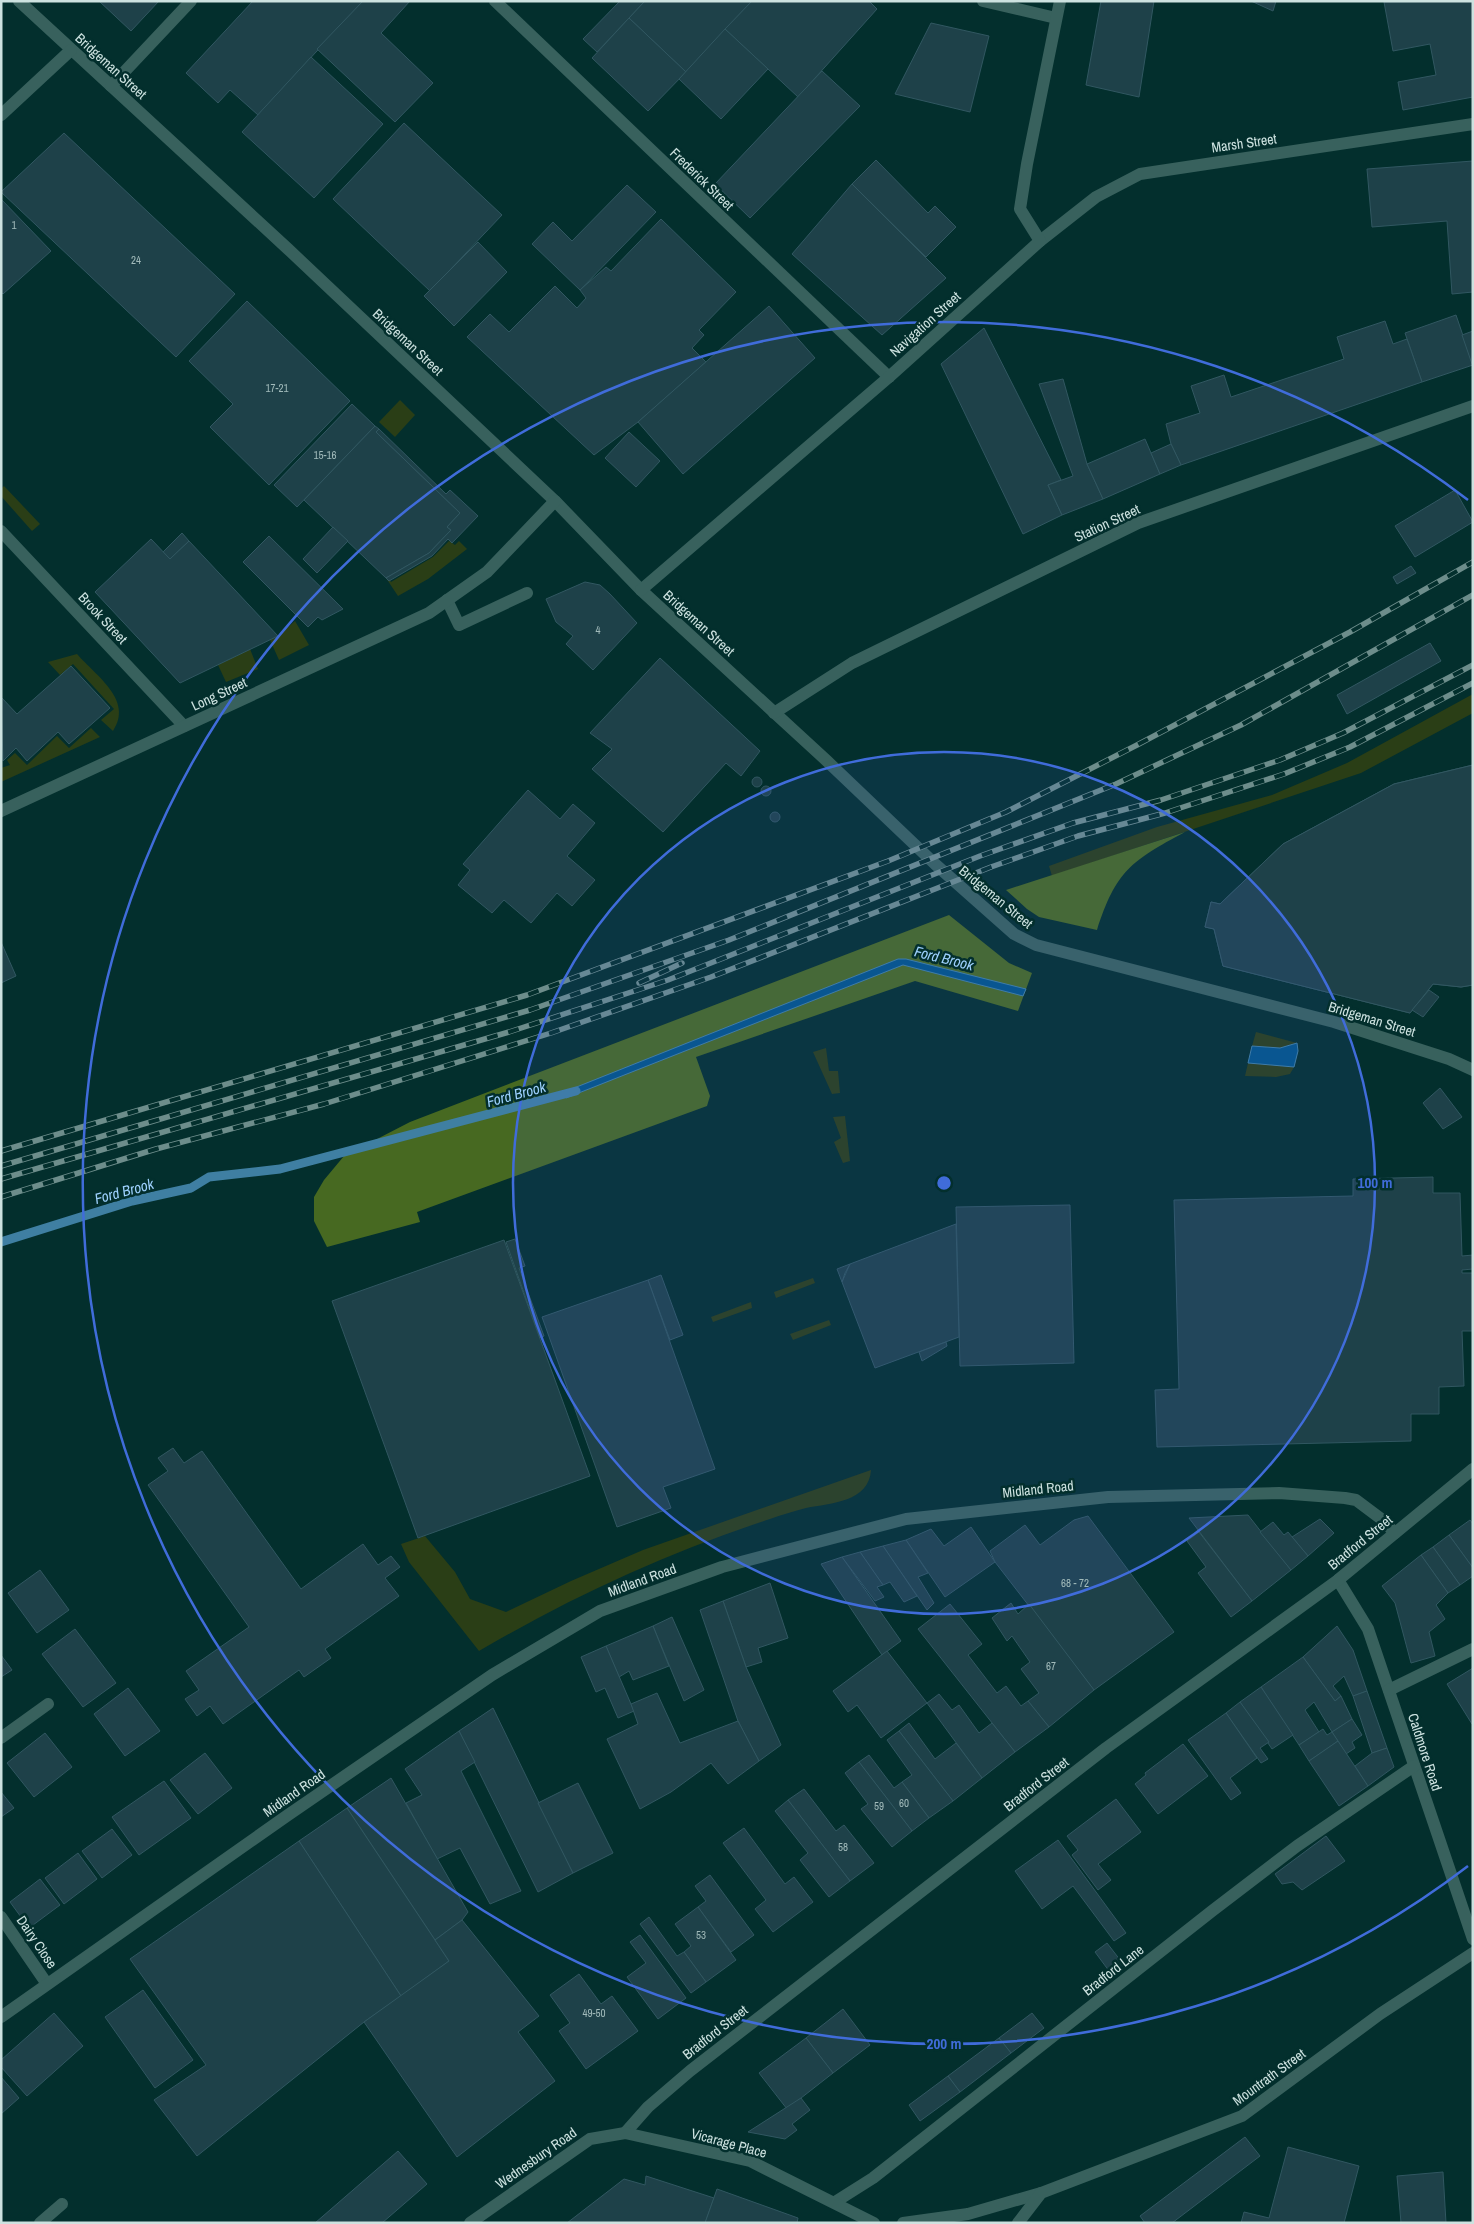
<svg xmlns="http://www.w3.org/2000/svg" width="1474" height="2224" font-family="'Archivo Narrow',sans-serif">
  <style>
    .green { fill: #2a3e16 }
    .forest { fill: #476921 }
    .water { fill: #025487; stroke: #3f7fa2 }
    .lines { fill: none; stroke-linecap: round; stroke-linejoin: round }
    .stream { stroke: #3f7fa2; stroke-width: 9 }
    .building { fill: #1e4149; stroke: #315761 }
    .minor { stroke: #38615d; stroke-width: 12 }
    .rail-casing { stroke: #6d8d8b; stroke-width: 5.5 }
    .rail { stroke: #032f2d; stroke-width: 4; stroke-dasharray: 11; stroke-linecap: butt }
    .ring { fill: none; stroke: #406cda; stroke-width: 2.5 }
    .labels { text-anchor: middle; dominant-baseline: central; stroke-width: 5; stroke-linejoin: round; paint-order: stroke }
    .number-label { font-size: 11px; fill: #a1baba }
    .street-label { font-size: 14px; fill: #cde2e0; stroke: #032f2d }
    .water-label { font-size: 15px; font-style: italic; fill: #9dd0fd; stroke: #032f2d }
    .centre { fill: #406cda; stroke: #032f2d; stroke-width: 2.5 }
    .ring-label { font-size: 15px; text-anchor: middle; font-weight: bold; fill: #406cda; stroke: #032f2d; stroke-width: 5; stroke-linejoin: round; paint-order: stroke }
  </style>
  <rect width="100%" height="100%" fill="#032f2d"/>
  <g class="green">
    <path d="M400 400 415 415 395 437 379 422Z"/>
    <path d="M4 486 40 524 32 531 1 496V489Z"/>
    <path d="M449 541 455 545 459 541 467 549 428 579 398 596 386 578 388 577 391 582 433 557Z"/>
    <path d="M295 621 309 645 279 660 270 640 278 636Z"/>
    <path d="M250 649 258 669 226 682 218 665Z"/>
    <path d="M77 654C96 676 134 700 113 731L101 720 114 709 73 664 60 675 48 662Z"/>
    <path d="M1473 694V713L1361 773 1052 876 1049 866 1157 827 1272 795 1347 763Z"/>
    <path d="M91 728 100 737 1 782V768L10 765 7 760 15 753 27 765 57 736 69 748Z"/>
    <path d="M1256 1032 1297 1043 1280 1048 1252 1046Z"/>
    <path d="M826 1048 829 1071H838L840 1093 832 1094 813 1052Z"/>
    <path d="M1248 1063 1294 1067 1290 1074 1276 1077 1245 1076Z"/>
    <path d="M845 1116 850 1161 843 1163 834 1142 841 1138 833 1117Z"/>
    <path d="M813 1278 815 1283 776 1298 774 1292Z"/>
    <path d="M751 1302 752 1308 713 1322 711 1317Z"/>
    <path d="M829 1320 831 1325 793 1340 790 1334Z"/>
    <path d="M871 1470C869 1502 831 1503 806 1508 794 1511 781 1515 770 1519 669 1552 571 1597 479 1651L409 1562 401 1544 425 1536 455 1572 470 1599 506 1612 571 1581 643 1550Z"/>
  </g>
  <g class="forest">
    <path d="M1185 832C1131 861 1116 871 1097 930L1039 917 1027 909 1006 890Z"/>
    <path d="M949 915 1009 963 1032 973 1018 1011 915 981 696 1057 710 1096 707 1106 417 1212 420 1222 327 1247 314 1221V1197L324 1180 344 1156 410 1122Z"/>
  </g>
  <g class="water">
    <path d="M898 959H906L1026 989 1023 996 903 965 566 1098 564 1092Z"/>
    <path d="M1297 1043 1298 1051 1294 1067 1248 1063 1252 1046 1280 1048Z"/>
  </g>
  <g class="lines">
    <path class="stream" d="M1 1242 132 1201 191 1188 209 1177 280 1169 576 1091"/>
  </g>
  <g class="building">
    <path d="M99 1H159L131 31Z"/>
    <path d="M253 1H363L258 115 230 90 218 103 186 73Z"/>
    <path d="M363 1H410L381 33 433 83 395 122 317 49Z"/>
    <path d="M620 1H645L597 52 583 39Z"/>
    <path d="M645 1H752L686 72 629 18Z"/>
    <path d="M752 1H869L877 9 798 97 725 29Z"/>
    <path d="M1101 1H1154L1139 97 1086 85Z"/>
    <path d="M1251 1H1276L1273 11Z"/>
    <path d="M1473 1V97L1403 110 1398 82 1436 75 1430 44 1393 51 1384 2Z"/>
    <path d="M629 18 686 72 648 111 592 58Z"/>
    <path d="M931 23 989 36 970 112 895 94Z"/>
    <path d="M725 29 768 69 721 119 679 79Z"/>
    <path d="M311 57 383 124 314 198 242 132Z"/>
    <path d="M822 71 860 106 750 218 715 184Z"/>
    <path d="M404 123 502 215 430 291 333 199Z"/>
    <path d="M64 133 235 294 176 357 1 192Z"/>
    <path d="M876 160 928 213 935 206 956 227 926 257 852 184Z"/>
    <path d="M1473 161V292L1452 294 1447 221 1372 227 1367 169Z"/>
    <path d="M852 184 946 278 882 335 792 254Z"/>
    <path d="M627 185 656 212 580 290 532 244 553 222 572 241Z"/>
    <path d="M1 199 51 251 3 294 1 292Z"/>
    <path d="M661 219 736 292 699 330 704 335 692 348 706 362 638 422 594 455 467 337 490 314 509 332 555 286 577 308 586 298 580 290 606 267 611 271Z"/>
    <path d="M478 242 507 272 454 326 424 296Z"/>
    <path d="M247 301 350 401 269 485 210 427 233 404 189 361Z"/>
    <path d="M769 306 815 358 683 474 638 422Z"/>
    <path d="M1456 315 1473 365 1422 382 1405 333Z"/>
    <path d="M1385 321 1393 344 1407 339 1422 382 1181 465 1171 444 1166 424 1200 413 1191 386 1224 375 1231 397 1344 359 1337 337Z"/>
    <path d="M984 328 1061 480 1048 485 1062 515 1023 534 941 364Z"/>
    <path d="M1473 331V364H1472L1462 335Z"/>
    <path d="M1063 379 1087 464 1103 499 1062 515 1048 485 1073 476 1039 384Z"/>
    <path d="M352 404 375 426 297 507 274 485Z"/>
    <path d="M375 426 379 429 376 432 460 513 447 527 451 530 429 553 386 578 304 500Z"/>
    <path d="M379 429 446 494 450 490 478 516 452 543 448 539 432 556 389 581 386 578 429 553 451 530 447 527 460 513 376 432Z"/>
    <path d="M629 432 660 461 636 487 605 458Z"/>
    <path d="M1145 439 1160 474 1103 499 1087 464Z"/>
    <path d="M1171 444 1181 465 1160 474 1151 453Z"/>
    <path d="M1455 490 1473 522 1415 557 1395 526Z"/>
    <path d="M333 527 348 541 317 573 303 559Z"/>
    <path d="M182 533 189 541 170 559 163 552Z"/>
    <path d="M269 536 343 609 322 620 318 617 308 627 243 562Z"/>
    <path d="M151 539 170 559 189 541 278 636 180 683 95 592Z"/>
    <path d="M1411 566 1416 573 1397 584 1393 577Z"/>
    <path d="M585 582 600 585 610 594 637 623 593 670 566 644 573 636 556 622 546 599Z"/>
    <path d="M1430 643 1441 661 1347 714 1337 695Z"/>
    <path d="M660 658 760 751 741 776 726 763 663 832 592 769 612 749 590 733Z"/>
    <path d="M71 666 110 708 69 744 58 732 27 761 16 748 3 761 1 697 17 714Z"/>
    <path d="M1473 765V985L1461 987 1433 984 1410 1013 1223 966 1214 929 1205 927 1211 902 1220 904 1283 844 1394 784Z"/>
    <path d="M1473 765V985L1461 987 1433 984 1410 1013 1223 966 1214 929 1205 927 1211 902 1220 904 1283 844 1394 784Z"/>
    <circle cx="757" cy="782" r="5"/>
    <circle cx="766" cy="791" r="5"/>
    <path d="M528 790 560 819 573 804 595 823 567 856 595 880 572 906 557 893 531 923 504 900 492 913 458 885 470 870 463 864Z"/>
    <circle cx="775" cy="817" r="5"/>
    <path d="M1 942 16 976 1 983Z"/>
    <path d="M1429 990 1439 997 1423 1017 1412 1010Z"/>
    <path d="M1440 1088 1462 1117 1443 1129 1423 1103Z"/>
    <path d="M1433 1177V1193H1460L1462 1256 1473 1255V1269L1462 1270V1273H1473V1331H1462L1464 1386 1439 1387V1414H1411V1441L1157 1447 1155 1390 1179 1389 1174 1200 1353 1196V1179Z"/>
    <path d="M1070 1205 1074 1363 960 1366 956 1207Z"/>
    <path d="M956 1224 959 1337 875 1368 842 1282 850 1264Z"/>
    <path d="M515 1239 525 1266 519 1268 544 1336 540 1338 506 1242Z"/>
    <path d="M504 1240 590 1476 418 1538 332 1301Z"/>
    <path d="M850 1264 845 1273 842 1282 837 1269Z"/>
    <path d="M661 1275 683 1335 670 1340 648 1280Z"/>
    <path d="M648 1280 715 1469 663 1487 671 1508 617 1527 542 1317Z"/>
    <path d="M946 1342 947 1346 922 1361 919 1352Z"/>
    <path d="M173 1448 184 1463 202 1451 301 1589 363 1544 378 1565 391 1556 400 1567 385 1578 399 1596 325 1649 331 1658 304 1677 299 1670 223 1724 210 1706 197 1716 185 1699 199 1690 186 1671 249 1627 148 1485 168 1471 158 1458Z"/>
    <path d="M1248 1515 1291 1570 1252 1601 1189 1518Z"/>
    <path d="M1088 1516 1174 1632 1094 1690 995 1562 990 1551 1025 1525 1040 1545 1074 1520Z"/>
    <path d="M1320 1519 1334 1533 1308 1556 1292 1537Z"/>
    <path d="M1470 1520 1473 1524V1568L1449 1535Z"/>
    <path d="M1273 1522 1284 1535 1288 1532 1308 1556 1291 1570 1260 1532Z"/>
    <path d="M971 1527 995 1562 945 1597 906 1540 931 1529 944 1546Z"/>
    <path d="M1199 1532 1252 1601 1231 1617 1198 1573 1206 1567 1187 1541Z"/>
    <path d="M1449 1535 1473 1568V1576L1460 1585 1433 1547Z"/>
    <path d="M906 1540 928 1573 918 1577 934 1603 927 1610 883 1546Z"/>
    <path d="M883 1546 917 1596 904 1602 890 1582 883 1585 860 1552Z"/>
    <path d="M1433 1547 1460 1585 1448 1593 1421 1555Z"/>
    <path d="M860 1552 883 1585 877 1587 884 1597 875 1601 842 1557Z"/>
    <path d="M1421 1555 1448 1593 1436 1605 1445 1619 1429 1632 1435 1656 1411 1663 1395 1603 1382 1586Z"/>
    <path d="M842 1557 901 1641 882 1655 821 1564Z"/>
    <path d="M40 1570 69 1610 37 1633 8 1593Z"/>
    <path d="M770 1583 788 1638 758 1648 762 1662 746 1667 723 1601Z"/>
    <path d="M723 1601 746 1667 781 1745 759 1761 738 1721 700 1610Z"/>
    <path d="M1011 1603 1018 1614 1029 1604 1094 1690 1049 1727 1028 1701 1039 1693 1021 1669 1030 1662 1012 1636 1007 1641 992 1618Z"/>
    <path d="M950 1604 982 1644 968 1655 997 1693 1006 1686 1021 1706 1028 1701 1049 1727 1015 1752 918 1629Z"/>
    <path d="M672 1617 704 1690 684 1701 653 1626Z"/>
    <path d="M653 1626 669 1666 633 1680 629 1671 619 1677 606 1646Z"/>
    <path d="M1337 1626 1353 1650 1367 1691 1353 1696 1344 1676 1333 1686 1341 1696 1335 1701 1303 1657Z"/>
    <path d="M75 1629 116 1683 83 1707 42 1654Z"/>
    <path d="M606 1646 634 1711 618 1718 605 1688 596 1692 581 1657Z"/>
    <path d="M887 1651 927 1703 881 1738 857 1705 848 1712 833 1691Z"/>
    <path d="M1 1655 12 1670 1 1677Z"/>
    <path d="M1303 1657 1335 1701 1341 1696 1352 1719 1332 1732 1314 1702 1305 1710 1319 1732 1299 1745 1261 1687Z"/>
    <path d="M1473 1668V1723L1472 1724 1447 1684Z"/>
    <path d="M1261 1687 1293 1735 1272 1749 1240 1702Z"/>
    <path d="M128 1688 160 1731 125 1756 94 1714Z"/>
    <path d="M1367 1691 1387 1748 1372 1753 1353 1696Z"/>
    <path d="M657 1693 680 1743 738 1721 759 1761 728 1784 711 1763 671 1792 640 1809 607 1739 638 1724 631 1704Z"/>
    <path d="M939 1694 952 1710 959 1705 979 1733 992 1723 1015 1752 982 1778 927 1703Z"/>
    <path d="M1240 1702 1269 1742 1260 1748 1268 1759 1261 1763 1226 1713Z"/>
    <path d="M493 1708 573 1873 538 1892 459 1731Z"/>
    <path d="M1226 1713 1257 1758 1230 1778 1241 1793 1231 1800 1188 1740Z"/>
    <path d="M1352 1719 1362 1735 1352 1742 1355 1748 1346 1754 1332 1732Z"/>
    <path d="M909 1723 935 1759 956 1743 982 1778 953 1801 899 1731Z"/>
    <path d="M1323 1729 1327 1735 1332 1732 1338 1741 1309 1761 1299 1745Z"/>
    <path d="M459 1731 475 1762 461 1771 521 1891 490 1904 460 1848 437 1859 406 1803 422 1795 405 1769Z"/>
    <path d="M899 1731 953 1801 929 1818 902 1782 912 1775 887 1740Z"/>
    <path d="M45 1733 72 1767 34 1797 7 1763Z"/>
    <path d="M1338 1741 1368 1786 1339 1806 1309 1761Z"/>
    <path d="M1183 1744 1208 1776 1158 1814 1135 1784 1146 1775 1145 1773Z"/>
    <path d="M1387 1748 1394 1767 1368 1786 1355 1766 1372 1753Z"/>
    <path d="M205 1753 232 1788 198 1814 170 1780Z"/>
    <path d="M869 1755 894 1788 902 1782 929 1818 912 1831 859 1762Z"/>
    <path d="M859 1762 912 1831 892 1847 861 1809 868 1804 845 1773Z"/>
    <path d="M391 1778 468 1912 462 1920 435 1940 347 1808Z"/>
    <path d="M164 1781 191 1818 139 1855 112 1817Z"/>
    <path d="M578 1783 613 1853 573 1873 538 1803Z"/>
    <path d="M804 1789 836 1831 844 1825 874 1863 850 1881 788 1800Z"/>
    <path d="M1 1792 14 1808 1 1817Z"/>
    <path d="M1116 1799 1141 1832 1098 1864 1111 1880 1098 1890 1072 1855 1078 1850 1067 1836Z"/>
    <path d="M788 1800 850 1881 829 1897 800 1860 808 1853 775 1811Z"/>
    <path d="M347 1808 449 1961 401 1996 299 1841Z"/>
    <path d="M744 1828 785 1884 794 1877 813 1902 773 1932 755 1909 766 1900 723 1843Z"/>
    <path d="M112 1829 132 1855 102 1878 82 1851Z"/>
    <path d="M1326 1836 1345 1861 1302 1890 1293 1882 1282 1884 1275 1874Z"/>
    <path d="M1058 1840 1126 1933 1114 1941 1073 1886 1042 1909 1015 1871Z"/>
    <path d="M299 1841 401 1996 364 2022 197 2156 154 2100 206 2065 130 1959Z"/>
    <path d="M78 1853 97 1879 64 1904 45 1878Z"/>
    <path d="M710 1875 754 1935 731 1952 698 1907 706 1901 695 1886Z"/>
    <path d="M40 1879 60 1905 29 1928 10 1902Z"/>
    <path d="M698 1907 736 1960 706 1982 684 1952 691 1946 675 1924Z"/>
    <path d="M649 1917 677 1956 684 1952 706 1982 691 1993 640 1924Z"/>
    <path d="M462 1920 539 2016 518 2032 555 2081 457 2157 364 2022 449 1961 435 1940Z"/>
    <path d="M640 1935 686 1998 658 2019 627 1977 646 1963 630 1942Z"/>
    <path d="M1107 1943 1124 1965 1112 1975 1095 1952Z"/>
    <path d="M579 1974 601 2004 612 1996 638 2031 586 2069 559 2031 570 2023 550 1995Z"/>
    <path d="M143 1990 193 2060 155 2088 105 2017Z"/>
    <path d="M843 2009 870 2045 833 2073 806 2038Z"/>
    <path d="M54 2013 83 2046 27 2096 1 2067V2060Z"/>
    <path d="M1032 2013 1044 2028 1011 2053 999 2038Z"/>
    <path d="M806 2038 833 2073 787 2109 759 2073Z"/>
    <path d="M999 2038 1011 2053 960 2092 948 2076Z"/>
    <path d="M948 2076 960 2092 920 2121 909 2105Z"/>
    <path d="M1 2077 19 2098 1 2114Z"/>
    <path d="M801 2098 810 2110 792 2124 797 2130 785 2139 748 2132Z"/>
    <path d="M1245 2137 1260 2156 1172 2223H1145L1140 2216Z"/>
    <path d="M1288 2147 1359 2166 1344 2223H1241L1244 2212 1269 2218Z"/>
    <path d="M398 2151 427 2184 382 2223H315Z"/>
    <path d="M1443 2172 1446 2223H1401L1397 2176Z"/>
    <path d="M646 2176 714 2198 705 2223H567L624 2179 645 2185Z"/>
    <path d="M717 2189 798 2218 797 2223H705Z"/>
  </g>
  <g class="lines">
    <g class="minor">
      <path d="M19 1 288 249 555 501 641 590 827 761 935 864 1014 934 1036 945 1334 1022 1449 1059 1473 1070"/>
      <path d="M495 1 889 377"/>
      <path d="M983 1 1056 18"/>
      <path d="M111 86 191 1"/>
      <path d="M1 115 71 50"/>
      <path d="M1040 241 1096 197 1140 174 1473 124"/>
      <path d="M1 531 184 726"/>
      <path d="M641 590 889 377 1040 241 1020 209 1027 164 1060 1"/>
      <path d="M447 600 459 625 527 593"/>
      <path d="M774 713 852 663 1138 523 1473 406"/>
      <path d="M1 811 429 613 487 572 555 501"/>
      <path d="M1338 1580 1368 1629 1473 1939"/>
      <path d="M1389 1690 1473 1649"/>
      <path d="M1 1738 48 1704"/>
      <path d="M1 1917 47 1984"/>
      <path d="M1 2017 288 1815 492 1675 600 1611 722 1567 906 1519 1108 1497 1279 1493 1345 1498 1356 1500 1380 1518 1395 1533"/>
      <path d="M625 2133 648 2107 690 2071 1106 1748 1338 1580 1473 1469"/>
      <path d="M835 2202 873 2178 1212 1911 1297 1846 1414 1766"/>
      <path d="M40 2223 62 2204"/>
      <path d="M470 2223 590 2139 625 2133 750 2161 874 2223"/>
      <path d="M903 2223 968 2214 1041 2193"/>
      <path d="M1018 2223 1041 2193 1242 2116 1380 2014 1473 1953"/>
    </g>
    <g class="rail-casing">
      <g id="rail">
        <path d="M639 983 682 963"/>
        <path d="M1 1151 527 995 888 861 1006 812 1137 745 1350 632 1473 562"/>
        <path d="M1 1166 530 1010 729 940 1116 784 1241 725 1473 595"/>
        <path d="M1 1179 509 1032 668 980 980 856 1073 823 1161 800 1280 760 1343 733 1473 665"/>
        <path d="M1 1197 156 1149 324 1104 551 1033 711 977 991 867 1078 836 1165 813 1284 774 1350 747 1473 683"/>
      </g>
    </g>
    <use href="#rail" class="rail"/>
  </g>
  <circle cx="944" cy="1183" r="431" fill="#406cda" fill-opacity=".12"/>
  <g class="ring">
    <circle cx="944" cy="1183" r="431"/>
    <path d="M1468 1866A861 861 0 1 1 1468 500"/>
  </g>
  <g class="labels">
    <g class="number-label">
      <text x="14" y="225">1</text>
      <text x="136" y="260">24</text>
      <text x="277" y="388">17-21</text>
      <text x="325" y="455">15-16</text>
      <text x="598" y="630">4</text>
      <text x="1075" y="1583">68 - 72</text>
      <text x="1051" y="1666">67</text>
      <text x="904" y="1803">60</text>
      <text x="879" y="1806">59</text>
      <text x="843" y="1847">58</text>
      <text x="701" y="1935">53</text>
      <text x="594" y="2013">49-50</text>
    </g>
    <g class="street-label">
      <text transform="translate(111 66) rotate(42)">Bridgeman Street</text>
      <text transform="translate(1244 143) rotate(-8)">Marsh Street</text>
      <text transform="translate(702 179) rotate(44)">Frederick Street</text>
      <text transform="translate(925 324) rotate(-42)">Navigation Street</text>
      <text transform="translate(408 342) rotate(43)">Bridgeman Street</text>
      <text transform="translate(1107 523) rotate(-25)">Station Street</text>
      <text transform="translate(103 618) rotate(47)">Brook Street</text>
      <text transform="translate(699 623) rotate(42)">Bridgeman Street</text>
      <text transform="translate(219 694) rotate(-25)">Long Street</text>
      <text transform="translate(996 897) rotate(39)">Bridgeman Street</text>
      <text transform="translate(1372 1019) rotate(17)">Bridgeman Street</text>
      <text transform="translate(1038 1489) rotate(-6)">Midland Road</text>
      <text transform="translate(1360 1542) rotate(-39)">Bradford Street</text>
      <text transform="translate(642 1580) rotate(-20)">Midland Road</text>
      <text transform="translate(1425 1752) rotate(72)">Caldmore Road</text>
      <text transform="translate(1036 1784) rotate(-38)">Bradford Street</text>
      <text transform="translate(294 1793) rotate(-35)">Midland Road</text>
      <text transform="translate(37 1942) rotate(56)">Dairy Close</text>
      <text transform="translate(1113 1970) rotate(-38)">Bradford Lane</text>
      <text transform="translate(715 2032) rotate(-38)">Bradford Street</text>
      <text transform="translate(1269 2077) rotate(-36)">Mountrath Street</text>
      <text transform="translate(729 2143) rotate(15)">Vicarage Place</text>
      <text transform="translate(536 2158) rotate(-35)">Wednesbury Road</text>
    </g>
    <g class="water-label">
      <text transform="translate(944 958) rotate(14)">Ford Brook</text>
      <text transform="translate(516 1094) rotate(-15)">Ford Brook</text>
      <text transform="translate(124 1191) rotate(-15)">Ford Brook</text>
    </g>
  </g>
  <circle cx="944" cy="1183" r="8" class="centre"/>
  <g class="ring-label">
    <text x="1375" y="1188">100 m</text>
    <text x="944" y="2049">200 m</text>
  </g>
  <rect width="1474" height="2224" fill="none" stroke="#cde2e0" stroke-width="5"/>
</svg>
